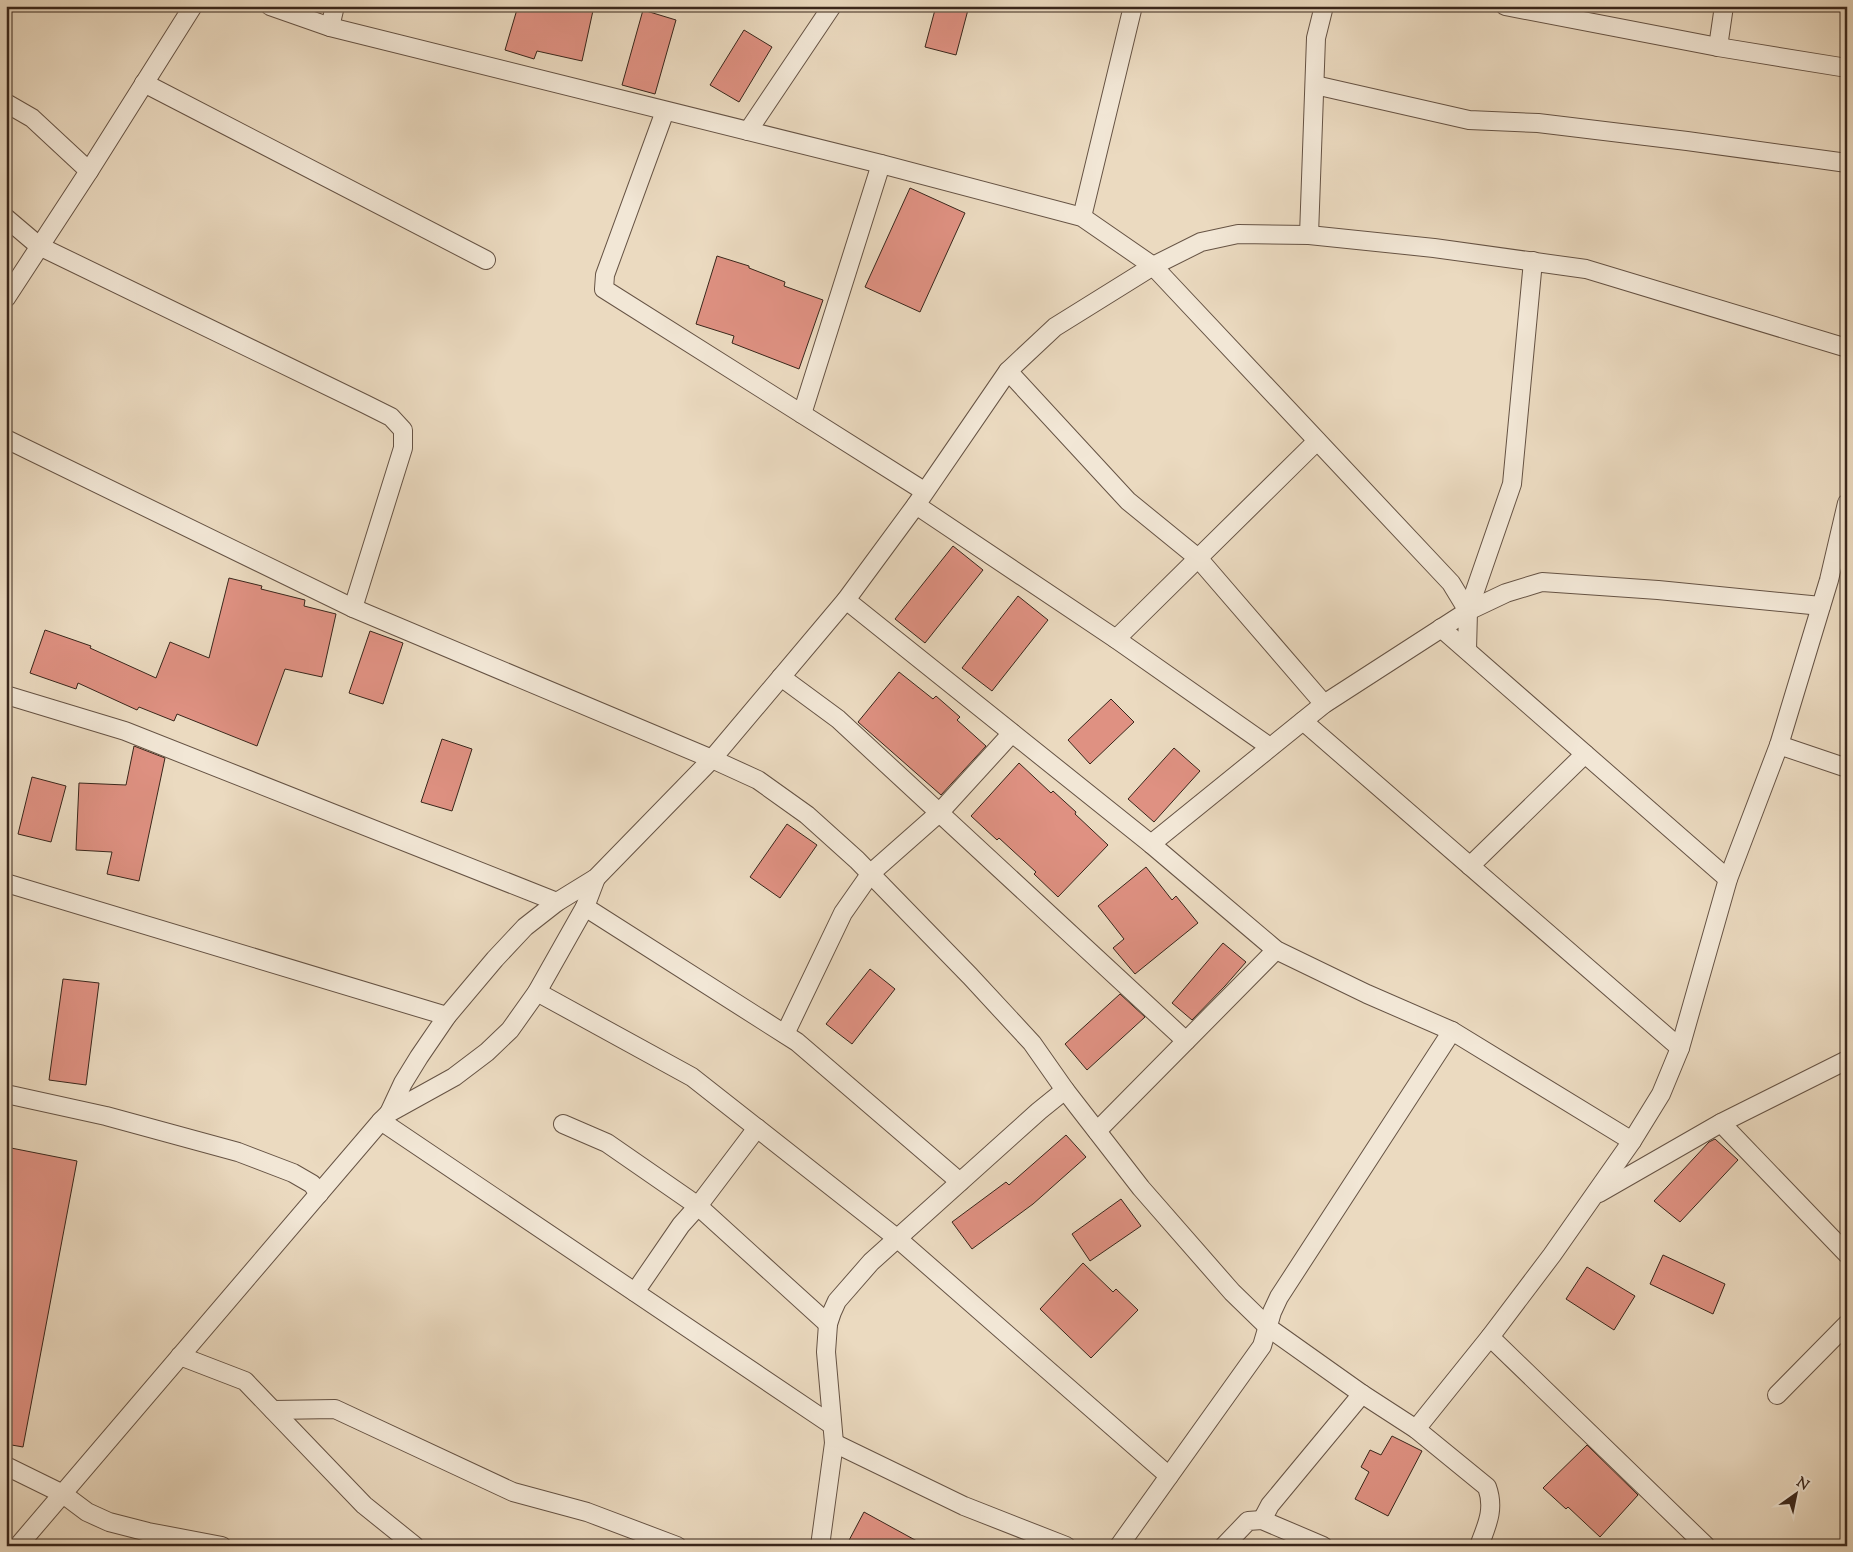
<svg xmlns="http://www.w3.org/2000/svg" width="1853" height="1552" font-family="'Sorts Mill Goudy',serif">
  <style>
    .building { fill: #df9182; stroke: #39261b }
    .lines { fill: none; stroke-linecap: round; stroke-linejoin: round }
    .minor-casing { stroke: #665344; stroke-width: 20 }
    .minor { stroke: #f2e7d6; stroke-width: 18 }
  </style>
  <rect width="100%" height="100%" fill="#ebdac0"/>
  <filter id="stains"><feTurbulence type="fractalNoise" baseFrequency=".004" numOctaves="4"/><feColorMatrix values="0 0 0 0 .2 0 0 0 0 .09 0 0 0 0 .02 0 0 0 .5 -.17"/></filter>
  <radialGradient id="worn" r=".72"><stop offset=".6" stop-color="#630" stop-opacity="0"/><stop offset="1" stop-color="#630" stop-opacity=".3"/></radialGradient>
  <g class="building">
    <path d="M518 6H594L582 61 537 51 534 59 505 50Z"/>
    <path d="M936 6H969L956 55 925 47Z"/>
    <path d="M643 10 676 20 655 94 622 85Z"/>
    <path d="M744 30 772 47 739 102 710 85Z"/>
    <path d="M910 188 965 213 920 312 865 287Z"/>
    <path d="M717 256 749 266V268L785 282 784 286 823 300 799 369 732 343 734 336 696 324Z"/>
    <path d="M953 546 983 570 925 643 895 619Z"/>
    <path d="M229 578 262 586 261 589 305 600 304 606 336 614 322 677 285 669 257 746 177 714 174 721 139 707 137 710 78 683 76 689 30 673 45 630 91 646 90 648 156 678 170 642 209 658Z"/>
    <path d="M1018 596 1048 620 992 691 962 668Z"/>
    <path d="M370 631 403 643 383 704 349 693Z"/>
    <path d="M899 672 933 699 936 696 960 717 957 720 986 746 941 795 858 722Z"/>
    <path d="M1111 699 1134 722 1090 764 1068 740Z"/>
    <path d="M442 739 472 749 452 811 421 802Z"/>
    <path d="M134 746 165 758 139 881 107 874 112 852 76 850 79 783 126 785Z"/>
    <path d="M1174 748 1200 771 1154 822 1128 799Z"/>
    <path d="M1019 763 1051 793 1053 791 1076 812 1075 814 1108 845 1058 897 1034 874 1036 872 999 838 997 840 971 816Z"/>
    <path d="M32 777 66 786 51 842 18 834Z"/>
    <path d="M787 824 817 845 780 898 750 877Z"/>
    <path d="M1146 867 1172 900 1176 896 1198 923 1135 974 1113 948 1124 939 1098 906Z"/>
    <path d="M1223 943 1246 962 1225 986 1192 1020 1172 1003Z"/>
    <path d="M870 969 895 989 852 1044 826 1024Z"/>
    <path d="M63 979 99 983 86 1085 49 1080Z"/>
    <path d="M1120 994 1145 1017 1087 1070 1065 1044Z"/>
    <path d="M1066 1135 1086 1157 1033 1204 972 1249 952 1222 1006 1182 1009 1185Z"/>
    <path d="M1715 1139 1738 1160 1680 1222 1654 1201 1709 1142Z"/>
    <path d="M6 1147 77 1161 23 1447 6 1444Z"/>
    <path d="M1121 1199 1141 1226 1090 1261 1072 1234Z"/>
    <path d="M1663 1255 1725 1284 1713 1314 1650 1284Z"/>
    <path d="M1083 1263 1113 1292 1116 1289 1138 1310 1091 1358 1040 1309Z"/>
    <path d="M1587 1267 1635 1296 1614 1330 1566 1299Z"/>
    <path d="M1392 1436 1422 1451 1388 1516 1355 1499 1369 1472 1361 1467 1370 1450 1381 1455Z"/>
    <path d="M1587 1445 1638 1495 1600 1537 1568 1507 1566 1509 1543 1488Z"/>
    <path d="M864 1512 926 1546H846Z"/>
  </g>
  <g class="lines">
    <g class="minor-casing">
      <g id="minor">
        <path d="M270 6 330 27 881 164 1082 217 1153 266 1451 583 1468 611"/>
        <path d="M1505 6 1718 47 1847 68"/>
        <path d="M330 27 335 6"/>
        <path d="M1718 47 1724 6"/>
        <path d="M144 83 486 260"/>
        <path d="M1315 85 1469 120 1538 123 1687 141 1847 163"/>
        <path d="M6 103 32 118 89 171"/>
        <path d="M665 111 605 275 604 289 924 491"/>
        <path d="M748 131 832 6"/>
        <path d="M1082 217 1133 6"/>
        <path d="M6 218 39 246 365 404 391 417 403 430V448L353 608"/>
        <path d="M1309 235 1316 38 1324 6"/>
        <path d="M6 298 89 171 193 6"/>
        <path d="M1008 371 1128 501 1198 558 1324 704"/>
        <path d="M802 414 881 164"/>
        <path d="M6 439 353 608 712 759 758 780 807 815 857 860 970 976 1032 1043 1065 1090 1141 1188 1232 1292 1269 1328 1362 1394 1416 1429 1487 1487C1495 1509 1487 1525 1479 1546"/>
        <path d="M916 505 1116 639 1270 747"/>
        <path d="M846 600 1151 844 1276 950 1367 994 1452 1031 1632 1141"/>
        <path d="M1441 628 1728 879"/>
        <path d="M1116 639 1317 441"/>
        <path d="M1467 650 1468 611 1512 484 1533 261"/>
        <path d="M781 677 838 719 1186 1041"/>
        <path d="M6 695 125 731 557 902"/>
        <path d="M1303 721 1680 1048"/>
        <path d="M1779 745 1847 768"/>
        <path d="M1151 844 1324 704 1468 611 1506 593 1542 582 1658 590 1821 606"/>
        <path d="M1470 866 1585 754"/>
        <path d="M6 883 447 1016"/>
        <path d="M585 907 797 1042 960 1182"/>
        <path d="M537 992 692 1077 898 1239 1169 1476"/>
        <path d="M785 1034 843 913 871 873 939 813 1012 733"/>
        <path d="M6 1094 106 1116 238 1152 293 1173 312 1184 319 1194"/>
        <path d="M389 1113 403 1083 419 1057 447 1016 495 959 525 927 557 902 596 878 712 759 846 600 916 505 1008 371 1055 327 1153 266 1201 242 1238 234 1309 235 1434 248 1586 269 1847 348"/>
        <path d="M381 1121 832 1425"/>
        <path d="M1721 1123 1847 1254"/>
        <path d="M563 1124 607 1143 698 1206 828 1324"/>
        <path d="M1097 1131 1276 950"/>
        <path d="M1599 1193 1721 1123 1847 1060"/>
        <path d="M635 1292 681 1225 698 1206 757 1128"/>
        <path d="M1490 1337 1706 1546"/>
        <path d="M180 1356 245 1381 364 1505 415 1546"/>
        <path d="M1777 1395 1847 1324"/>
        <path d="M273 1410 335 1409 513 1492 587 1512 677 1546"/>
        <path d="M1416 1429 1490 1337 1552 1255 1632 1141 1661 1094 1680 1048 1728 879 1779 745 1829 580 1847 503"/>
        <path d="M834 1443 964 1506 1066 1546"/>
        <path d="M6 1466 63 1494 87 1512 109 1522 148 1532 222 1546"/>
        <path d="M1262 1520 1270 1505 1362 1394"/>
        <path d="M18 1546 381 1121 389 1113 454 1077 487 1052 510 1030 537 992 585 907 596 878"/>
        <path d="M820 1546 834 1443 826 1352 828 1324 832 1312 837 1301 871 1262 1039 1111 1065 1090"/>
        <path d="M1119 1546 1262 1346 1272 1312 1279 1297 1452 1031"/>
        <path d="M1224 1546 1248 1521 1262 1520 1323 1546"/>
      </g>
    </g>
    <use href="#minor" class="minor"/>
  </g>
  <rect width="1853" height="1552" fill="none" stroke="#ebdac0" stroke-width="25"/>
  <rect x="8" y="8" width="1838" height="1537" fill="none" stroke="#39261b" stroke-width="2.5"/>
  <rect x="12" y="12" width="1828" height="1527" fill="none" stroke="#39261b"/>
  <g transform="translate(1796 1494) rotate(33)" stroke="#f2e7d6" stroke-width="4" paint-order="stroke">
  <path d="M0-4L9 19L0 12L-9 19Z" fill="#39261b"/>
  <text y="-8" font-size="14" font-weight="bold" text-anchor="middle" fill="#39261b">N</text>
  </g>
  <rect width="100%" height="100%" filter="url(#stains)"/>
  <rect width="100%" height="100%" fill="url(#worn)"/>
</svg>
